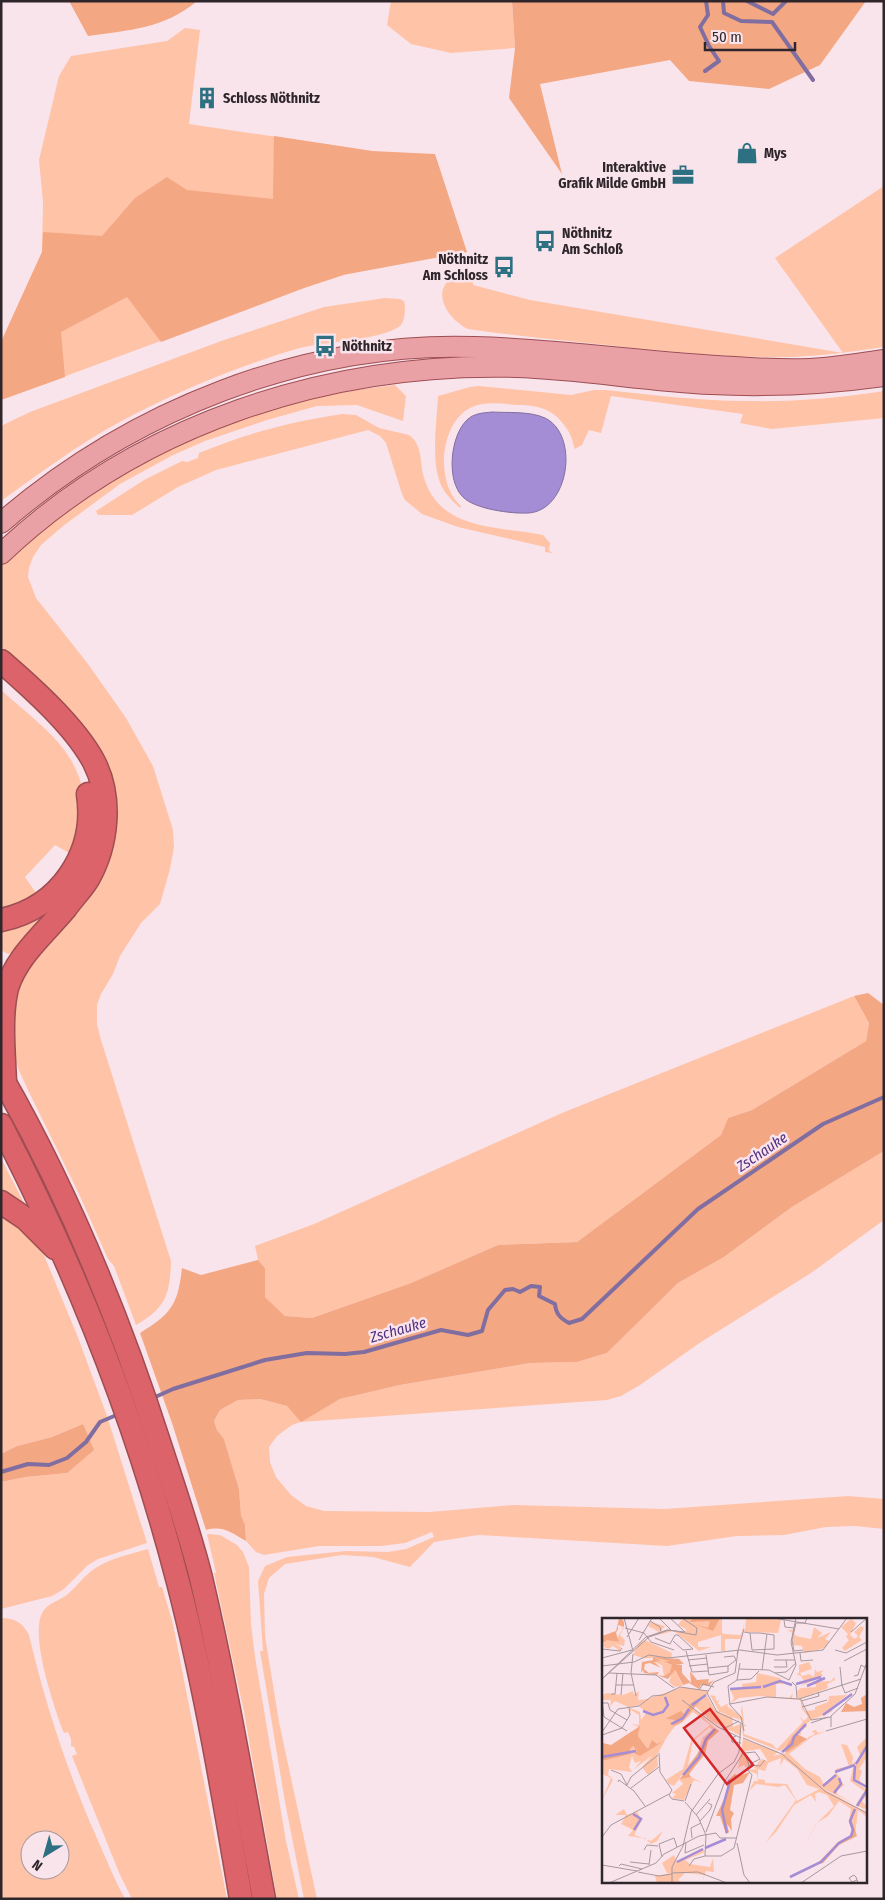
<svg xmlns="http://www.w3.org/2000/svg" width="885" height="1900" font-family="'Fira Sans Condensed',sans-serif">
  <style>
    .green { fill: #ffc3a7; fill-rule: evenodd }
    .forest { fill: #f4a783 }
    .water { fill: #a48dd4; stroke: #816ea1 }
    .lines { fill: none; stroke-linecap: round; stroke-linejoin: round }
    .stream { stroke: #816ea1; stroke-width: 4 }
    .primary-casing { stroke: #9e4e53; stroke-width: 22 }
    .highway-casing { stroke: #9e4e53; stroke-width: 25 }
    .primary { stroke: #e9a1a5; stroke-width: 20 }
    .highway { stroke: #db6369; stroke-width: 22 }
    .labels { text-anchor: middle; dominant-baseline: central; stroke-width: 5; stroke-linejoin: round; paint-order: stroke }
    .poi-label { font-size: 14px; font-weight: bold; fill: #2e262a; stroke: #f9e4ec; text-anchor: start }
    .water-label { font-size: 15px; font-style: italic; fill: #513083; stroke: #f9e4ec }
    .inset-river { fill: none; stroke: #a48dd4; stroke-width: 2.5 }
    .inset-road { fill: none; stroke: #a8989e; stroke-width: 1 }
    .view { fill: #d62828; fill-opacity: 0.15; stroke: #d62828; stroke-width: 2.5 }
    .inset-edge { fill: none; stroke: #2e262a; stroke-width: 2.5 }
  </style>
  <rect width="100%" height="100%" fill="#f9e4ec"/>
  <g class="green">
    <path d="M391 1H512L515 48 451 53 411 44 387 25Z"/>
    <path d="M185 28 200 30 189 124 372 151 344 275 304 288 1 400V342L42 252 43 202 39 160 59 76 71 56 167 41Z"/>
    <path d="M884 186V347C852 352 821 356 789 357 737 358 686 353 634 348 578 342 523 337 468 329 447 319 428 289 457 275 462 273 468 272 473 271V285L530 300 843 353 775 258Z"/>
    <path d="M385 298 400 299 404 301C406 307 405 322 400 326 378 341 327 341 300 348 240 365 173 393 118 423 77 445 39 474 1 501V426L30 412 224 340 324 307Z"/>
    <path d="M395 385 406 396 403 421 357 405 317 406 267 420 205 441 173 455 120 484 63 526 41 545 33 557 29 568 28 577 36 598 88 664 126 718 153 766 173 830 174 847 170 869 160 904 141 923 120 956 113 974 101 994 97 1005V1024L101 1040 171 1261C170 1294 166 1308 136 1325L114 1266 108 1259 79 1194 27 1088 18 1068 12 1047 15 990 111 798 34 676 1 646V561C39 529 79 499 121 473 133 466 146 461 159 454 234 416 311 394 395 385Z"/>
    <path d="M479 386 571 395 594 390H606C653 395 700 401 747 401 793 402 839 398 884 391V418L772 429 740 423 743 414 611 396 601 433 589 430 582 445 575 449C573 445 573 443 572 439 569 430 563 423 557 417 546 407 532 405 518 405 503 404 486 401 472 407 439 422 435 484 461 506L460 508C453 501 446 495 442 487 430 463 437 422 438 396L470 387Z"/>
    <path d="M342 414 356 415 379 428 409 435C422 444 420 460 423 474 437 531 497 526 543 535L550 543 549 550 552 553 545 552V547L458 527 422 514 405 500 402 494 386 443 380 436 368 430 216 470 178 487 132 515H98L96 511 144 480 182 461 187 462 198 458 199 453C248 433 289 422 342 414Z"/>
    <path d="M1 673 71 739 95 786 88 860 17 952 8 954 1 950V925L56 900 91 785 76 752 65 737 1 677Z"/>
    <path d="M1 690C24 711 56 734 71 760 108 825 71 897 1 915ZM55 845 71 854 51 880 36 893 25 877Z"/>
    <path d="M854 996 869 1023 866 1041 752 1110 728 1118 721 1135 577 1242 498 1245 411 1283 312 1318 285 1316 265 1297V1268L258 1260 255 1246 314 1224 562 1113Z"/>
    <path d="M884 1151V1220L811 1273 701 1342 640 1385 621 1396 607 1400 301 1422 292 1425 277 1436 269 1447 270 1462 276 1477 291 1495 306 1506 324 1511 430 1512 513 1505 664 1509 848 1496 884 1499V1529L855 1526 826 1527 784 1535 737 1536 667 1546 478 1535 434 1542 410 1567 373 1557 342 1555 285 1564 269 1578 264 1594 265 1636 279 1722 317 1899H304L285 1802 260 1651H263L258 1581 265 1566 287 1557 346 1551 388 1552 406 1549 434 1537 432 1532 405 1543 381 1546H319L264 1555 256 1552 246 1541 245 1525 241 1515 239 1489 224 1439 217 1430 214 1421 220 1410 238 1400 260 1399 287 1406 301 1421 340 1399 400 1385 530 1363 577 1362 607 1353 678 1283 724 1257 792 1207Z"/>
    <path d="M1 1160 3 1162 28 1211 1 1194Z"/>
    <path d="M1 1209 41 1248 77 1335 107 1416 147 1543 98 1559 88 1565 64 1589 52 1596 1 1609V1482L26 1477 67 1473 83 1424 52 1437 17 1446 1 1454Z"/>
    <path d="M207 1534 220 1535 237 1545 243 1552 249 1567 251 1624 255 1657 286 1841 299 1899H277L244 1712 214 1573H216Z"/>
    <path d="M148 1549 159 1587H162L173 1624 227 1899H132L120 1875 72 1756 77 1754 74 1747 71 1746V1739L68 1732 64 1733 61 1726C53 1702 28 1631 44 1610 50 1602 62 1600 69 1593 78 1585 85 1575 94 1569 110 1558 131 1554 148 1549Z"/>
    <path d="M1 1618C15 1618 23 1623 29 1635 46 1707 69 1776 99 1843 107 1861 115 1881 125 1899H1ZM30 1840H60V1870H30Z"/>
  </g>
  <g class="forest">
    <path d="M69 1H197C164 29 129 30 88 36Z"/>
    <path d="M512 1H866L820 65 769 89 689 81 670 60 540 84 562 174 509 98 515 48Z"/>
    <path d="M274 136 372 151 435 154 467 252 343 275 304 288 161 342 127 297 61 332 65 377 1 400V342L42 252 43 232 102 236 135 198 167 177 187 190 273 199Z"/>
    <path d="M868 993 884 1005V1151L792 1207 724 1257 678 1283 607 1353 577 1362 530 1363 400 1385 340 1399 301 1422 287 1406 260 1399 238 1400 220 1410 214 1421 217 1430 224 1439 239 1489 241 1515 245 1525 246 1541C232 1533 223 1525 206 1530L172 1423 140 1333C171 1314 178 1305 182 1268L201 1275 258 1260 265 1268V1297L285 1316 312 1318 411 1283 498 1245 577 1242 721 1135 728 1118 752 1110 866 1041 869 1023 854 996Z"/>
    <path d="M83 1424 94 1450 67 1473 26 1477 1 1482V1454L17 1446 52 1437Z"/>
  </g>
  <path class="water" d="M492 412C508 413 530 411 545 418 580 435 569 511 528 513 512 514 474 509 463 497 446 481 450 436 467 420 474 413 483 413 492 412Z"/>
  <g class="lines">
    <g class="stream">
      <path d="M723 1 724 13 741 21 772 22 813 80"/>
      <path d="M747 1 773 14 786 1"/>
      <path d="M705 71 719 61 709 46 700 27 708 15 706 1"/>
      <path d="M153 1398 173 1389 265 1360 307 1353 345 1354 364 1352 441 1330 468 1335 482 1331 488 1310 505 1290 513 1289 520 1292 531 1286 540 1287 539 1296 555 1304C556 1314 560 1318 569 1323L582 1319 698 1209 823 1124 884 1097"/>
      <path d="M1 1472 28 1464 49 1465 67 1458 86 1442 100 1422 119 1414"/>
    </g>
    <g class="primary-casing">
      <g id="primary">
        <path d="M1 523C130 411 304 341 475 347 562 349 648 363 735 367 764 369 795 371 824 368 844 366 864 363 884 360"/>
        <path d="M1 554C138 424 328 362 516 367 581 369 646 381 711 384 769 387 826 384 884 376"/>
      </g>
    </g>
    <g class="highway-casing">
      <g id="highway">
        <path d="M1 661C31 687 75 726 94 762 112 797 108 844 88 879 82 889 72 899 65 909 44 934 17 956 7 988 0 1016 4 1054 5 1083"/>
        <path d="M1 920C60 908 97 853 88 794"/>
        <path d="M1 1076C68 1193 120 1320 161 1448 175 1491 190 1534 201 1578 226 1684 244 1792 264 1899"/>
        <path d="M1 1125C76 1270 137 1423 178 1582 205 1686 223 1793 241 1899"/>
        <path d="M1 1202 26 1219 55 1248"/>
      </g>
    </g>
    <use href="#primary" class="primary"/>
    <use href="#highway" class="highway"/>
  </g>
  <defs>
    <g id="building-bare" transform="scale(1.725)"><path d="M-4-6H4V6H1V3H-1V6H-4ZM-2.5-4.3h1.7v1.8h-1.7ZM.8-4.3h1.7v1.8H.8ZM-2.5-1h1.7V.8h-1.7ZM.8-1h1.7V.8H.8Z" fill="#2d7081" stroke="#f9e4ec" stroke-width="2.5" paint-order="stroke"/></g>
    <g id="shop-bare" transform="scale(1.725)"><path d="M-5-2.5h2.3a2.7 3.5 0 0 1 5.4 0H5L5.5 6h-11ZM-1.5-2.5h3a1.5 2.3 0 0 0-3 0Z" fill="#2d7081" stroke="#f9e4ec" stroke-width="2.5" paint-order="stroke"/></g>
    <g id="office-bare" transform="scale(1.725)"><path d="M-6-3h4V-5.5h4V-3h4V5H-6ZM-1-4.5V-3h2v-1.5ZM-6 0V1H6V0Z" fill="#2d7081" stroke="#f9e4ec" stroke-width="2.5" paint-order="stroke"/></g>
    <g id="bus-bare" transform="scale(1.725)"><path d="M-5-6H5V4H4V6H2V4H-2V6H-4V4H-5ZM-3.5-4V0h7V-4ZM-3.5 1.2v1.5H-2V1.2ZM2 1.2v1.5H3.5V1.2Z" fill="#2d7081" stroke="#f9e4ec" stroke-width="2.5" paint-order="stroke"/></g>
  </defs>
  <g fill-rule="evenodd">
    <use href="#building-bare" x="207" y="98"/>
    <use href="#shop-bare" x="747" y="153"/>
    <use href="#office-bare" x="683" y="175"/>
    <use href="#bus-bare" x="545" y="241"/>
    <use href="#bus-bare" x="504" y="267"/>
    <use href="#bus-bare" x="325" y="346"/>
  </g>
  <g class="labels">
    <g class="poi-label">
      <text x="223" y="98">Schloss Nöthnitz</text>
      <text x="764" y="153">Mys</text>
      <text x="666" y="167" text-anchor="end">Interaktive<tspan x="666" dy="16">Grafik Milde GmbH</tspan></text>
      <text x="562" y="233">Nöthnitz<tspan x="562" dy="16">Am Schloß</tspan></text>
      <text x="488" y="259" text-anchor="end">Nöthnitz<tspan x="488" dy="16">Am Schloss</tspan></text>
      <text x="342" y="346">Nöthnitz</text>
    </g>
    <g class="water-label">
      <text transform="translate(762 1152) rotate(-34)">Zschauke</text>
      <text transform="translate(398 1330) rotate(-16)">Zschauke</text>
    </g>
  </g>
  <g transform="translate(602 1618)">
    <rect width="265" height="265" fill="#f9e4ec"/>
    <path d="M81 0H120V15L122 16 139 17 142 6 140 18 143 3 141 15 137 32 139 18 138 21H123V33H119V17L96 24V29H109L97 33 72 13 47 19 57 14 46 8 48 4 63 8 58 14 70 12 83 15 84 11 76 7ZM144 0H167L179 2 176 15 143 14ZM249 1 254 5 248 17 253 21 256 18 252 14 259 8 262 10 257 19 260 22 243 33 240 30 247 22 244 19 246 16 239 9ZM194 4 191 18 193 16 194 18 209 21 212 9 220 15 215 20 229 14 223 21 227 23 223 30 202 35 200 28 191 27V15L185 12H191ZM18 9 22 10 18 17 23 22 22 28 13 26 19 29 18 33 11 28 6 31 0 28 5 21 16 24V18L21 11ZM43 22 70 35 69 40H41L31 37 37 25ZM52 40 67 43 63 45 70 47 81 68 73 69 67 64 71 52 62 58 60 47 52 44 60 43ZM207 44 210 51 198 55 200 58 207 56 212 59 213 51 215 54 222 52 219 55 221 58 199 68 203 65 199 58 194 56 197 55V47ZM155 55 178 60 181 66H174V79L187 80 191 75 190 80 196 81 195 73 199 70 214 69 213 64 229 63 232 59 233 62 225 66 226 70 198 81 203 93 213 92V89L226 84 227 78 245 77 225 93 232 90 229 94 209 102 198 112 199 117 195 116 196 114 192 118 189 125 178 133 141 118 139 102 118 95 108 77 113 78 115 84 118 81 116 85 119 89 127 85 126 74 127 85 125 88 140 99 139 93 140 87 142 106 145 108H142V116L170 126 175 131 201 104 197 98 202 103 206 99 200 91 198 82 157 78 137 80 129 85 132 80 128 71 158 70H140V66L154 64ZM81 69 105 73V77L89 85 82 96 79 94 64 101 73 102 69 105 72 108 77 105 84 100 90 89 113 110 103 120 94 141 77 160 85 157 101 165 92 162 82 182 70 180 74 176 70 175 81 166 77 161 72 168 67 166 64 162 81 151 89 123 108 107 91 94 83 102 78 106 73 108 65 119 55 137 56 148 46 157 40 149 51 137 32 151 39 143 33 145 30 138 27 149 30 154 7 151 6 157 9 159 11 162 0 182 9 160 0 156V143L29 136 28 131 31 128 35 133 33 135H44L42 134 45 129 36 118 37 109 29 106 37 107V97L29 92 28 95V90L38 94 39 102 44 95 37 88 48 80ZM108 109 110 112 101 119 95 137 86 147 91 123ZM31 73 32 77 37 73 36 82 46 81 37 87 26 89 13 83 8 88 9 82H0V77L5 75 21 77ZM105 78 113 92 130 99 131 109 138 106 139 118 109 103 92 87ZM214 112 216 115 225 113 211 118 187 136 203 151 218 159 222 167 233 158 234 151 247 148 239 126 245 127 251 139 250 146 259 140 255 129 265 119V139L257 151 260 153 257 162 265 169 249 162 264 171 265 175 248 163 252 147 234 154 242 167 235 173V176L254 187 261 175 265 177 260 183 265 189 262 191 215 167 265 195V199L256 192 253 217 250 201 247 206V203L249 191 237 183 226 198 215 205 200 232 214 206 232 188 225 177 217 174 213 176 214 184 209 177 192 187 174 214 164 224 194 182 183 167 176 169 154 166 147 173 152 163H158H156L155 156 145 152 156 151V161L163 162V165L185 166 195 183 217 171 205 167 195 151 182 141 178 148 179 140 166 145 163 153 152 150 159 141 166 143 158 131 143 133 147 146 144 150 142 147 136 150 141 121 176 134 171 138 184 135 197 123 199 126 207 119 213 116 210 113ZM22 191 25 197 35 194 40 202 32 217 49 223 61 213 55 223 49 226 43 220 26 218 31 212 19 206 24 197H13ZM101 231 103 234 83 242 88 246 108 249 111 240 112 254 104 253 100 265 102 257 83 255 76 262 81 265H55L53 258 64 256 69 255H65L60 245 72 237 75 244Z" fill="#ffc3a7" fill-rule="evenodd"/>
    <path d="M14 0H19L22 4V9L16 7V11L14 15 17 24 5 22 0 26V18L14 13 17 1ZM91 0H110V1L118 0 111 13 89 5 106 10 108 3 88 4ZM51 39 77 41 82 46H73L80 47V55L89 65 88 53 95 62 107 61 106 65 112 62 107 68 99 67 97 71 87 65 81 67 73 52 66 61 60 59 56 57 62 58 68 54 70 47 62 44 67 43 52 40 60 43 52 44 59 50 48 45 43 46 42 51 47 55 57 54 55 57 42 55 41 52 39 55 40 44 51 42ZM104 76 80 104 72 108 69 106 73 102 63 101 79 93 82 96 89 85ZM265 76V93L239 94 244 85 252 89 260 86 259 80ZM38 108 36 118 46 131 50 122 55 126 62 123 38 138 32 135 35 133 31 128 28 131 29 136 0 143 1 125 9 127ZM202 108H205L195 116 205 121 184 135 182 132 191 118ZM113 110 117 113 106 123 103 136 87 156 89 159 78 161ZM130 154 136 158 148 154 141 165 132 167 128 192 132 195 129 201 130 213 125 206 127 214 124 216 118 198H114L126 173 125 163 133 156ZM252 194 250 203 255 218 237 227 221 245 215 246 236 224 248 218 250 211 247 204Z" fill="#f4a783"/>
    <path class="inset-river" d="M194 66 219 59M205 68 223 60M161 69 178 63 190 67M128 71 159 69M90 87 104 77M41 93 51 97 61 94 66 87 63 79M221 97 250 76M69 106 81 100 87 91M180 134 190 126 192 119 204 106M0 139 34 133M254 146 265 128M253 148 252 162 265 169M233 154 253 147M81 157 97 139 104 121 113 111M221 168 234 157M232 175 239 166 237 160M255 188 265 172M31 196 39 201 32 212M125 215 120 192 128 163H130H126M103 230 124 221M75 244 101 231M188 259 219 244 237 225 249 218 251 212 248 203 253 191"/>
    <path class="inset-road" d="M22 0 31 33M57 0 69 12M68 0 83 14M171 0 237 11M182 2 183 9 192 10M48 3 58 9 59 13M23 10 42 15M142 14 148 15H158L172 17V31L150 32 148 15M249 14 265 0M42 15 49 24 72 32M25 19 37 0M53 20 68 26 73 17H76L91 31 81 32 71 23M37 22 50 0M0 31 18 33 20 30M201 32 192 33 190 22 194 5H203L205 0M221 32 245 0M233 32 244 35 265 24M84 33 90 54 106 53M198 35 199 43 211 42M31 36 29 55 34 78M135 36 142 11M104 37 107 57 126 54V48M0 40 30 32M86 42 105 40M172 42H193M242 43 265 31M0 48 32 44 47 37 66 40 138 32 175 37 221 32M87 48 106 46M172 49H185L184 42M238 49 240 68M106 50 126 48 134 42 132 38 122 39M137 51 167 52 187 62M160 52 165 16M7 55 54 57 72 70M173 55 184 54 194 45M252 58 256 57 259 47 265 50M0 61 44 19 65 12 83 14M0 61 47 19 67 12 94 17 95 10 80 0M135 62 126 68 128 87 139 99 142 113M135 62 149 61 157 53M135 62 138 45M187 62 194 47 189 24 194 0M190 64 194 68 195 80M14 67H32M240 67 243 75 256 70M97 72 101 66 112 69M9 76H13L15 55M19 77 21 55M198 80 209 102 229 99M0 82 2 99 25 113M80 82 116 109 139 120M199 83 217 78 216 74M1 85H6L8 92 25 102M128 86 165 79 197 81 259 61M200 89 225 82M209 105 226 99M229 109V98L253 76 265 44M121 111 137 103M224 113 265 101M0 114 16 91 37 88 50 78 61 77 78 69 106 73M0 117 20 110 28 97 27 89M134 118 130 120V124L139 125M141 120 180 136 224 174 265 195M57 135 58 154 70 172 67 177 70 181 82 183M143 135 153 134 158 141 148 146M147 147 158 148 163 142M9 152 19 156 25 167M16 164 17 162 32 173 43 188M25 167 29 159 56 137M29 170 57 149M83 183 89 166M83 184 96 199 104 217 103 238 92 241 87 248M94 197 108 181M98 203 108 192 110 187 106 185M104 214 123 163 142 134 147 147M0 219 9 207 67 176M90 220 89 210 99 205M84 224 83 235 102 227M135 225 142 257 148 265M42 232 45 227 56 228M103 238H119L132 230 150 157 145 151 147 147M60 239 57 226 72 220 75 229M28 244 47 246M0 247 35 253M47 247 49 232M17 248 19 246 40 251M36 254 57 258 70 256M70 255 96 254 125 265M255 262 250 264 247 260 252 257 254 259 256 265M7 265 54 245 62 236 97 218 114 215 118 220H135M70 265V249L81 228 89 194 116 156 132 144 137 134 139 105 115 94 105 75 112 64 133 55 136 33M199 265 239 238 265 233"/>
    <path class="view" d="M108 91 151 147 125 166 82 110Z"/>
    <rect width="265" height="265" class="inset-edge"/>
  </g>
  <rect width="885" height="1900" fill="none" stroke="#2e262a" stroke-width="5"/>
  <g transform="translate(45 1855) rotate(217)"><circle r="24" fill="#f9e4ec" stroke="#a8989e"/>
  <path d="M0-4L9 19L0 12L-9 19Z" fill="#2d7081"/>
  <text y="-8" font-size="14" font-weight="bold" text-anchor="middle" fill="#2e262a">N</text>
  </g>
  <path d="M705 42v8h90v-8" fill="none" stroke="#2e262a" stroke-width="2.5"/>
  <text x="712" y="42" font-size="15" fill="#2e262a" stroke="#f9e4ec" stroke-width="4" paint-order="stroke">50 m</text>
</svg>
